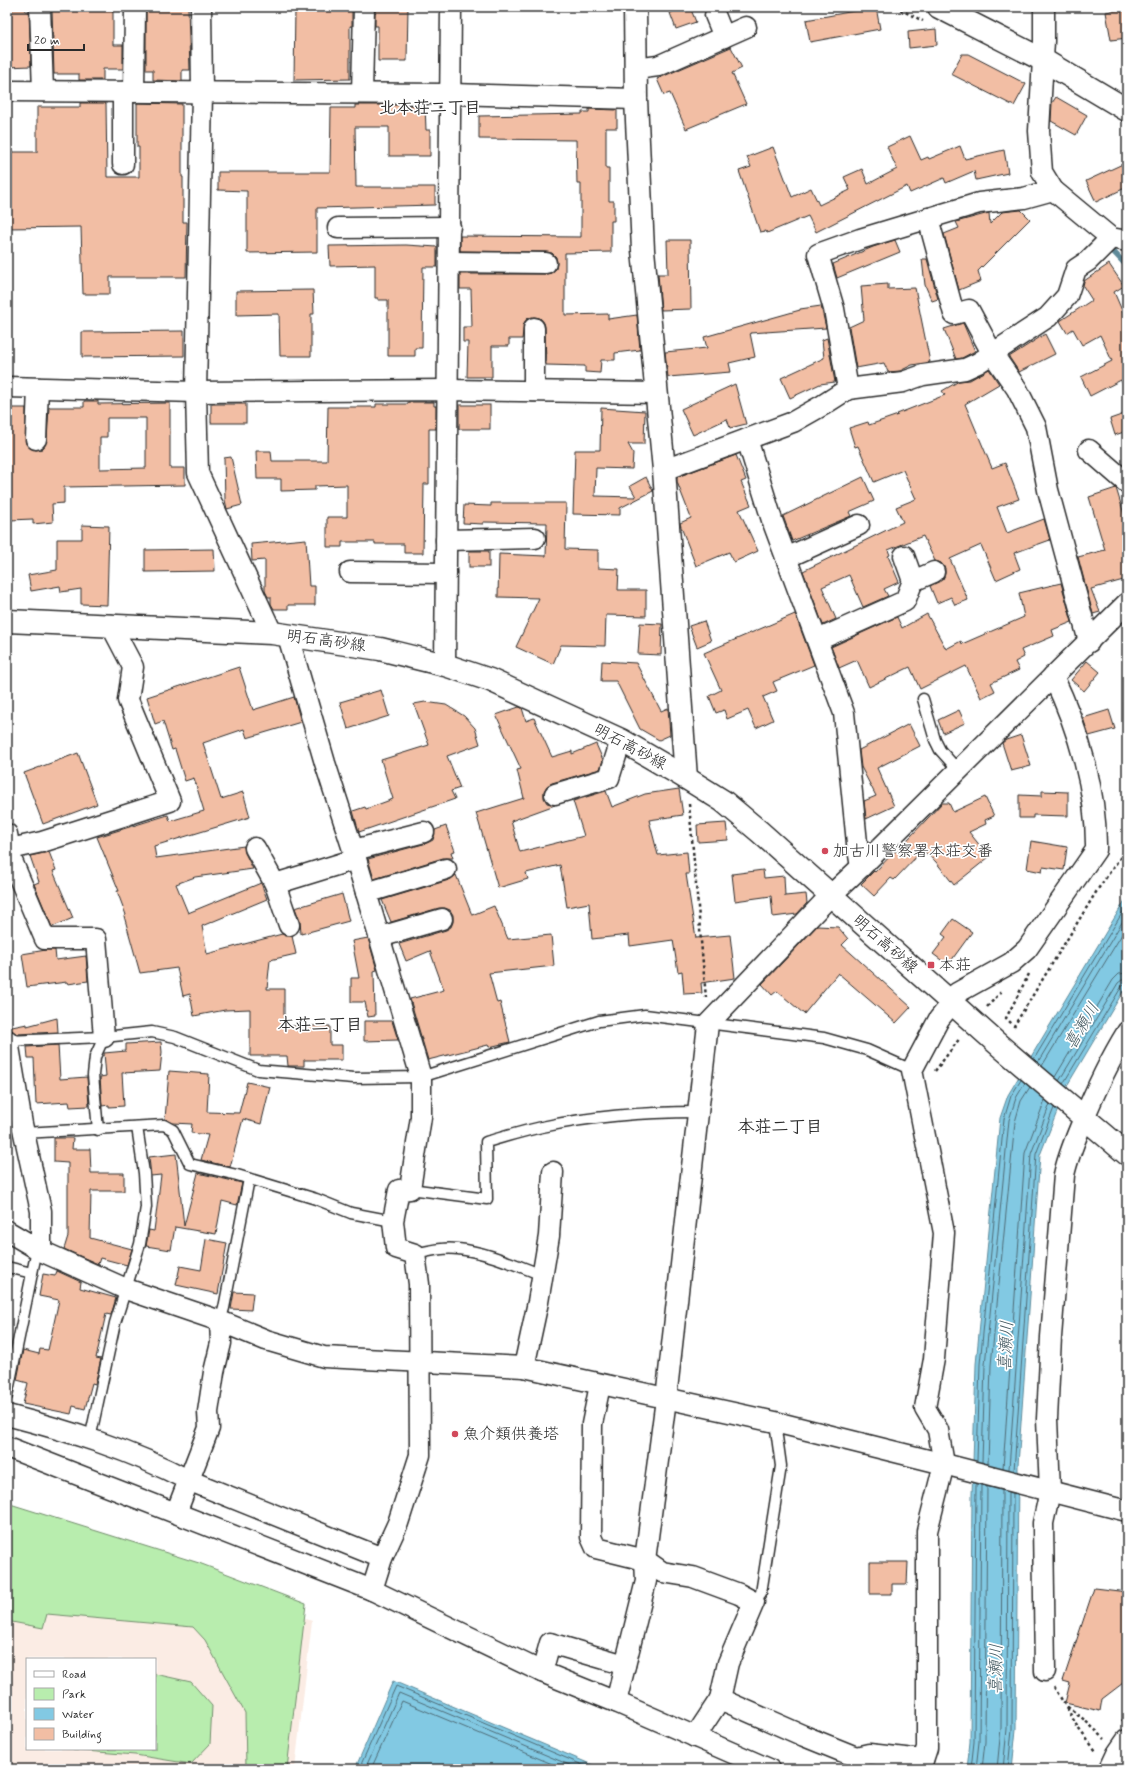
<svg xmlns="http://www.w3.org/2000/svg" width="1134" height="1776" font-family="Mynerve,'Klee One',sans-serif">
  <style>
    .built { fill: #fbece4; fill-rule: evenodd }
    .green { fill: #b8edae; stroke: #728c6c }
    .water { fill: #82c9e3; stroke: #5f8a99 }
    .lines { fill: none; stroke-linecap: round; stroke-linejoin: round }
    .shore { stroke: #4e6a75; stroke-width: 1 }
    .stream { stroke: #5f8a99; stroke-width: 5.5 }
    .building { fill: #f2bea4; stroke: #2b2b2b; fill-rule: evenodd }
    .service-casing { stroke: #2b2b2b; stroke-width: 13 }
    .minor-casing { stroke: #2b2b2b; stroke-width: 23 }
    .tertiary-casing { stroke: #2b2b2b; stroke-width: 25 }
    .secondary-casing { stroke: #2b2b2b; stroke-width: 25 }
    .path { stroke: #2b2b2b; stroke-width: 2.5; stroke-dasharray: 3 3; stroke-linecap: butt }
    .service { stroke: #fff; stroke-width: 10 }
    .minor { stroke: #fff; stroke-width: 20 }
    .tertiary { stroke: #fff; stroke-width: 22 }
    .secondary { stroke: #fff; stroke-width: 22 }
    .poi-dot { fill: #d1495b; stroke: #fff; stroke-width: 1.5 }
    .labels { text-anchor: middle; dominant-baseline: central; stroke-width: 3.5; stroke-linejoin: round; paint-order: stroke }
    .street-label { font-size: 16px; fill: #2b2b2b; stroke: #fff }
    .poi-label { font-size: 16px; fill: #2b2b2b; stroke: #fff; text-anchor: start }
    .neighbourhood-label { font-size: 17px; font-weight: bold; fill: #2b2b2b; stroke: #fff }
    .water-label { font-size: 17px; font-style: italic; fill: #455a62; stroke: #fff }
  </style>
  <rect width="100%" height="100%" fill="#fff"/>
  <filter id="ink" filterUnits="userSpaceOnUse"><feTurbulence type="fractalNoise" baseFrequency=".025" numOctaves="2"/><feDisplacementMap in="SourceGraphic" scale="8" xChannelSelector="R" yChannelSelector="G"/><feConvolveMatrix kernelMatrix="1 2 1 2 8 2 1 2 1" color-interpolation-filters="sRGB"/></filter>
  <g filter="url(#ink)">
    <path class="built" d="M7 1517 142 1560 312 1621 295 1769H7ZM27 1659H155V1749H27Z"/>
    <g class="green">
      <path d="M7 1503 199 1563 306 1604 287 1769H246L245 1713 205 1640 193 1627 47 1614 43 1628 7 1621Z"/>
      <path d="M155 1674 191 1682 212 1706 210 1744 191 1764 135 1755 73 1750 155 1749Z"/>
    </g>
    <g class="water">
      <path d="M1127 897V985L1068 1084 1040 1155 1018 1465 1016 1729 1012 1769H967L970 1742 972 1495 976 1364 1000 1118 1008 1095Z"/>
      <path d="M393 1681 602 1769H355Z"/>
    </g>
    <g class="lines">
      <g class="shore">
        <path d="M1034 1059 1127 905"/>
        <path d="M1038 1062 1127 914"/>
        <path d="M1042 1066 1127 926"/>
        <path d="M1055 1077 1113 980 1119 974 1127 973"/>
        <path d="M1059 1081 1118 983 1122 980 1127 979"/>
        <path d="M1063 1084 1122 986 1127 984"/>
        <path d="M977 1461 980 1364 1004 1119 1011 1096 1021 1080"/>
        <path d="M982 1462 985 1365 1009 1120 1016 1098 1025 1083"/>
        <path d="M988 1464 991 1365 1015 1122 1021 1101 1030 1087"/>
        <path d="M1003 1468 1025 1153 1045 1100"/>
        <path d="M1009 1469 1031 1154 1050 1104"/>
        <path d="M1014 1471 1036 1154 1054 1108"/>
        <path d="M359 1769 396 1686 592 1769"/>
        <path d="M365 1769 399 1693 579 1769"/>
        <path d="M371 1769 402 1701 564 1769"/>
        <path d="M971 1769 974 1742 976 1484"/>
        <path d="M976 1769 979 1742 981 1485"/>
        <path d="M982 1769 985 1742 987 1486"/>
        <path d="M997 1769 1001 1728 1002 1490"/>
        <path d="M1003 1769 1007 1729 1008 1492"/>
        <path d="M1008 1769 1012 1729 1013 1493"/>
      </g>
      <path class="stream" d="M1108 246 1127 266"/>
    </g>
    <g class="building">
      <path d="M85 7H113V45H123V69H103V80H79V74H54L52 10H85Z"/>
      <path d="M146 7H188L190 70H182V81L153 80V70H146Z"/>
      <path d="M331 7H352V26H350V79L294 80 295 9H331Z"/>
      <path d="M375 7H408L407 61H378V26H375Z"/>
      <path d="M684 7H690L696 22 676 29 670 13Z"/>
      <path d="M876 7 880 29 810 42 806 20Z"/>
      <path d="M1127 8V38L1111 40 1106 12Z"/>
      <path d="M7 9H25V11H29L31 66 7 67Z"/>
      <path d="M936 29 937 45 909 48 908 32Z"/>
      <path d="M731 47 742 68 732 73 746 104 686 129 670 93 664 95 657 79Z"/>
      <path d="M962 54H968L1026 84 1014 106 951 74Z"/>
      <path d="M1056 97 1087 115 1076 135 1051 121 1052 103Z"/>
      <path d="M80 103H106L107 177H139V147H137V103L182 104V177H183V222H187L186 277H110V294H83L81 227 7 228V152H37V107H80Z"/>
      <path d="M355 105H425L426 130H430V156H389V127H355L356 187H435V205L317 208V252L247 253V191L218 190V172H330L331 108H355Z"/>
      <path d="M589 109 617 110V128H606V168H609V201H614V221H611V252L565 253V315L608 314V319L637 315 640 350 615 353V360H601L600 373 585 372V366L546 365 545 328 544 323 540 318 534 317 528 318 524 323 522 339H509V346H492V377H467L468 342H463V327H472L471 289H460V274H546L551 273 556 269 557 263 556 257 552 253 546 252 460 251V236L581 237V184H577L576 140 479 139V116L582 114V112H589Z"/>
      <path d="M910 136 921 160 928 157 929 159 960 146 965 159 1004 150 1008 173 976 180 974 171 946 183 944 178 910 193 907 186 816 232 808 216 767 233 766 231 760 232 739 171 751 167 747 157 773 147 792 197 811 188 819 205 850 190 844 177 862 169 868 184 897 169 887 147Z"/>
      <path d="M1127 162V187L1096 202 1086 181Z"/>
      <path d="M1021 210 1030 219 978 271 981 281 959 290 944 234 959 228 956 222 989 213 990 224 1002 212Z"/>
      <path d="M667 240H690L691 309 661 310 658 274H668Z"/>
      <path d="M895 240 900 252 837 278 833 264 873 247Z"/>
      <path d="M406 245 437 247V267H423L422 348H415V356H388V300H378V298H375V265L330 266 329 246Z"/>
      <path d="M922 259H927L938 299 932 301 925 285Z"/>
      <path d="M1109 264 1124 286 1114 292 1127 322V395L1121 380 1090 396 1081 377 1112 361 1100 335 1082 345 1073 329 1067 333 1060 321 1092 300 1083 286 1084 281Z"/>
      <path d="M888 284V289L915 288 930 362 912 365 900 371 888 372 884 363 856 368 849 327 864 320 861 286Z"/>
      <path d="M313 290 314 314H311V356H280L279 314 236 315V291Z"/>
      <path d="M821 306 826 328 750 333 755 357 729 363 731 372 668 377 665 352 707 348 704 337 800 310V309Z"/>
      <path d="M963 323 975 351 962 358 956 359 944 329Z"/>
      <path d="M184 331V356L82 357V332Z"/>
      <path d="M1045 334 1055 354 1019 372 1009 357Z"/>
      <path d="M827 338 835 382 820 384 790 398 781 378 824 358 822 340Z"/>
      <path d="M989 369 999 384 965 404 992 468 1005 463 1019 499 997 507 1007 533 1044 519 1050 540 1014 553 1020 569 996 580 981 545 950 559 968 600 955 605 951 597 937 603 930 586 943 579 945 574V568L941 563 935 561 923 536 888 550 890 555 888 556 899 582 884 589 888 596 863 607 849 575 822 587 836 619 823 625 803 571 903 522 896 507 916 499 903 470 874 482 858 446 855 447 849 428 868 422 869 425 898 415 897 414 945 395 942 391 959 381 970 380Z"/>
      <path d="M735 384 746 424 730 428 727 419 693 435 681 409Z"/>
      <path d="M84 401H98V404L170 403V468H185V485L64 487V503L52 504 53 522 33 524V519L10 520 7 475V408H26V444L30 448 36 450 42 449 45 445 47 440 49 407H84ZM107 418H146V468L100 469V437H107Z"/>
      <path d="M408 402H434V406H436V429H429V484H424L423 553H404V544H375V542H342V547H327V517H347V485L315 486V490L281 491V479H257L256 451H271L272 461H327L328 407H376V404H408Z"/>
      <rect x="211" y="404" width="35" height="19"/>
      <rect x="459" y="405" width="31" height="24"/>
      <path d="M601 408 645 411 644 444H628L633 453 632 469 596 468 595 496 636 497 630 486 646 477 653 491 620 508V515L573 514 575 450H600Z"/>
      <path d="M1127 413V431L1115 435 1110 419Z"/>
      <path d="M736 455 746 480 741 482 751 505 739 510 758 551 734 562 729 552 696 566 681 527 680 523 691 518 677 482V477Z"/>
      <path d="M231 457 242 505 227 509 225 500 224 458Z"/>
      <path d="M863 477 874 501 849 512 851 516 792 541 783 516Z"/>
      <path d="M1116 488 1124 514 1127 513V579L1091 589 1100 612 1093 614 1078 557 1105 550 1089 497Z"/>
      <path d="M491 503H566L565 549 598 550V568L619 569 618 590H646V616L606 615 605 646 561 645 553 664 516 647 539 598 498 597 499 554 546 556 547 523 483 522V524L463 523 464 505 491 506Z"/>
      <path d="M82 525 109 526 107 605 81 604V589L61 592 60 586 31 591 28 575 57 570V539H82Z"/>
      <path d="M306 539 309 586H315V605H288V609H274L271 604V597H268L265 591V560L252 561 251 544Z"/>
      <path d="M214 549 215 571 145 572V550Z"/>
      <rect x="469" y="551" width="20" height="16"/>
      <path d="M1061 583 1072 622 1052 630 1054 636 1021 650 1024 657 1015 662 1019 670 991 683 995 691 981 698 966 666 920 689 910 667 869 687 857 660 839 668 831 647 897 617 902 628 927 614 946 649 961 641 962 644 1024 617 1019 593Z"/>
      <path d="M795 614 814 665 773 682 777 691 763 697 773 720 756 728 748 710 727 719 724 710 716 713 709 696 721 690 704 653Z"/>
      <path d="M704 621 711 641 697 647 689 626Z"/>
      <path d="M640 623 662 624 661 655 638 654Z"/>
      <path d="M602 661 636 663 661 711 668 708 670 735 659 740 640 729 616 681H601Z"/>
      <path d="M1087 661 1100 672 1084 691 1071 680Z"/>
      <path d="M239 667 253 710 294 697 301 722 247 738 244 729 203 743 221 799 243 792 250 817 154 846 156 858 244 846 245 853 253 869 195 877 176 884 188 913 261 883 267 899 202 926 207 954 282 934 286 936H292L296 954 270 960 267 989H284V1026H330V1045H342V1060H304V1066H288L287 1056H250V1009L225 1010 194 1016 190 994 183 996 177 968 140 973 124 916 126 915 117 891H119L97 837 168 815 170 821 204 811 194 778 185 781 175 749 172 750 163 721 155 724 147 697Z"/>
      <path d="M381 690 389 716 348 729 340 702Z"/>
      <path d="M425 702 446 705 464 716 475 728 480 744 447 756 460 788 451 791 455 799 359 832 353 811 365 807 366 809 393 799 381 760 429 745 414 704Z"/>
      <path d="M519 707 522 708 526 721 534 718 552 757 572 751V754L596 744 603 760 600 769 552 783 547 786 544 791V798L547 803 555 805 511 821 520 852 584 836 573 801 606 791 612 807 645 794 679 789 683 815 649 820 658 855 687 852 689 874H686L696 938 730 935 735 978 701 983 702 993 684 994 682 971 678 972 673 940 630 946 629 935 592 939 589 903 567 907 560 865 526 873 528 879 498 888 476 813 524 798 517 770 521 769 496 715Z"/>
      <path d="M959 710 965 723 943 733 938 720Z"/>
      <path d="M1109 710 1115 729 1089 736 1083 718Z"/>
      <path d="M909 724 920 746 877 768 894 806 866 819 864 801 876 796 861 767 859 750Z"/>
      <path d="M1021 735 1031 766 1011 771 1002 743 1006 740Z"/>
      <path d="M78 753 97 804 43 824 24 773Z"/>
      <path d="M1042 791 1068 792V816L1033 815V818H1019V795L1042 796Z"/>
      <path d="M985 797 994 816 985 820 986 824 969 832 989 857 954 885 936 862 923 850 894 880 891 878 874 896 861 884 874 871 875 872 895 851 896 852 942 803H949L953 812Z"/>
      <path d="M726 823 728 840 698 842 697 825Z"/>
      <path d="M446 826 455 851 451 852 453 858H443L374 879 368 859 427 843 433 840 435 830Z"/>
      <path d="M1031 841 1067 847 1064 870 1043 867 1042 872 1027 869Z"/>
      <path d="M49 852 56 870 53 871 73 918 52 927 34 884 39 882 30 856Z"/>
      <path d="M763 870 764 878 784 876 785 896 806 894 807 903 797 914 773 917 771 896 735 901 732 874Z"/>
      <path d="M456 875 472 915 494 906 508 939 551 935 554 966 489 973 497 1003 500 1002 510 1042 489 1047 488 1045 428 1060 410 999 444 990 430 951 406 961 399 944 446 930 451 927 453 922V915L450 910 445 908H439L391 922 382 900 449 880Z"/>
      <path d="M342 894 349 921 301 934 300 921 295 908Z"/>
      <path d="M953 919 972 932 948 965 933 954 946 937 942 934Z"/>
      <path d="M817 926 838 927 848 939 842 945 911 1007 896 1023 838 973 804 1014 777 991 772 995 762 984Z"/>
      <path d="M368 938 377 970 374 971 375 1016 368 1017 365 1002H351V978H359L352 941Z"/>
      <path d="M46 950H55L56 960 86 956 88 981 68 984 67 982 27 987 22 954Z"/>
      <path d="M57 1018 58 1032 17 1034 12 1030H7V1028L27 1024V1026Z"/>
      <path d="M364 1021H392L398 1040 364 1041Z"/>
      <path d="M161 1042 162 1052 160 1071 122 1073 124 1106 109 1107V1105L102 1106 100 1077 106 1076 104 1053 126 1051V1044Z"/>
      <path d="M58 1045 60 1079 87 1077 89 1106 70 1107 69 1102 36 1104 34 1058H28L27 1047Z"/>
      <path d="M169 1071 209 1074 207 1112 239 1113 247 1082 270 1087 261 1124 243 1119 230 1167 201 1160 208 1135 191 1133 192 1124 173 1123 165 1119Z"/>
      <path d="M54 1138H73L72 1149H90L91 1173H124V1191H91L90 1238 132 1249 127 1265 100 1258 98 1264 64 1249 68 1236V1163L54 1162Z"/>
      <path d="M176 1154 184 1226 198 1173 242 1183 237 1205 222 1201 216 1234 175 1227 171 1250 146 1246 149 1230 154 1231 161 1175 151 1176 149 1157Z"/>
      <path d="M206 1239 227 1243 218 1294 176 1285 180 1266 201 1270Z"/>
      <path d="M57 1271 81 1282 80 1288 116 1298 111 1315 106 1314 96 1358 101 1359 95 1384 92 1383 85 1409 73 1406 71 1414 23 1404 28 1383 17 1380 23 1350 39 1354 40 1349 48 1350 59 1300 39 1296 43 1274 55 1276Z"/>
      <path d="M234 1292 253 1293 251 1310 231 1309Z"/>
      <path d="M870 1562H908L907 1584H892V1594H870Z"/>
      <path d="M1094 1588 1127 1592V1680L1102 1699 1100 1711 1065 1703 1070 1683 1063 1681Z"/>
    </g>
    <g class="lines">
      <g class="service-casing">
        <g id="service">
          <path d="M923 699 935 740 940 750 959 771"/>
          <path d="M7 1041 104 1037 152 1032 175 1037 258 1070 354 1078 421 1077 599 1021 645 1015 824 1038 867 1050 912 1070"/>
          <path d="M98 1130 93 1075 95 1057 104 1037"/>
          <path d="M24 1133 164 1125 173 1130 190 1164 237 1175 316 1199 351 1213 393 1221"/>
          <path d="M410 1189 487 1199 486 1142C504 1137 523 1131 542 1127 593 1116 646 1112 698 1112"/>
          <path d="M415 1254C429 1251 443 1247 458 1249 487 1252 515 1265 543 1275"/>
          <path d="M7 1267 32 1273"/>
          <path d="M220 1321 224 1308 249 1179"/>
          <path d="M7 1396 37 1249"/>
          <path d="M90 1439 115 1323 140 1244 146 1207 144 1173 137 1127"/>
          <path d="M754 1602 761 1593 781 1466 775 1422"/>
        </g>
      </g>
      <g class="minor-casing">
        <g id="minor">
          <path d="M40 7 43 91"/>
          <path d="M201 7 202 93 196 392 198 473 272 633"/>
          <path d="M1044 7V41L1039 131 1042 172 1053 190 1111 238 1127 241"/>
          <path d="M715 15 724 37"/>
          <path d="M636 69 658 66 746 27"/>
          <path d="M7 91 451 94 636 99"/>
          <path d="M123 92V164"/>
          <path d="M134 92 135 7"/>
          <path d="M362 93 364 7"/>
          <path d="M928 218 954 314 969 310 992 353 1017 389 1036 427 1048 490 1089 642"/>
          <path d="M338 228 450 227"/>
          <path d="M449 262 546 263"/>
          <path d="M7 387 196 392 448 390 657 393"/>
          <path d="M848 389 834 309 818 254 860 239 979 203 1024 198 1053 190"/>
          <path d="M534 391V328"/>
          <path d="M36 439 38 388"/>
          <path d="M747 439 772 520 844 713 857 843 861 867"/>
          <path d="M1089 450 1127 483"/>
          <path d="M664 470 793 422 823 405 848 389 903 382 923 375 965 369 978 363 1048 317 1067 296 1076 269 1088 261 1111 238"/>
          <path d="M446 540 535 538"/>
          <path d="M786 558 859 525"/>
          <path d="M350 572 446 573"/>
          <path d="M913 581 934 572"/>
          <path d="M288 636 325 763 356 859 421 1077V1117L410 1189 399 1190 393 1221 396 1248 415 1254 419 1284 420 1455 398 1523 382 1558 372 1590"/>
          <path d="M818 640 905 601 913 581 904 556"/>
          <path d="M445 665 451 7"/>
          <path d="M555 794 609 778 621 740"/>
          <path d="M7 834 12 861 45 939H96L104 1037"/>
          <path d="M255 848 275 884 289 925"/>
          <path d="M10 849 42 842 170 801 128 700 133 667 111 625"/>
          <path d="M354 850 424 832"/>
          <path d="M275 884 356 859"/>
          <path d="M366 893 446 869"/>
          <path d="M380 937 442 919"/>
          <path d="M8 1041 22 1124 41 1211V1251"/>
          <path d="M7 1231 41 1251 126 1289 220 1321 266 1340 324 1357 524 1367 775 1422 944 1464 1127 1511"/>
          <path d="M524 1367 538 1302 549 1236 553 1172"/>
          <path d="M600 1385 592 1424 591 1537 596 1548 645 1560 662 1572 693 1577 739 1594 754 1602 728 1663 720 1699"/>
          <path d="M7 1415C69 1431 131 1450 188 1480L382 1558"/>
          <path d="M7 1447 372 1590 542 1672 616 1702 769 1769"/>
          <path d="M176 1513 209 1428 208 1412 214 1372 221 1343 220 1321"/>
          <path d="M1045 1671 1043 1523 1050 1491 1047 1419 1051 1337 1064 1175C1068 1156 1075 1140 1082 1123 1095 1091 1109 1061 1127 1032"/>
          <path d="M542 1672 550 1643 625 1665"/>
          <path d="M616 1702 646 1581 645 1560 666 1399 708 1024 830 896 861 867 1127 603"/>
          <path d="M695 1737 720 1699 804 1736 856 1757 869 1754 923 1760"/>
          <path d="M920 1769 927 1748V1531L944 1464 938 1430 925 1408 934 1359 944 1233 912 1070 939 1019 952 1003 957 993 1011 963 1027 949 1096 850C1097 791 1078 728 1053 676"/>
        </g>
      </g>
      <g class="tertiary-casing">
        <g id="tertiary">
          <path d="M635 7 636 99 643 250 664 470 686 778"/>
          <path d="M939 7 1043 60 1127 110"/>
        </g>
      </g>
      <g class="secondary-casing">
        <g id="secondary">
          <path d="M7 621 272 633 380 649 445 665 490 680 621 740 686 778 723 801 760 832 1000 1046 1127 1154"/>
          <path d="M1111 1769 1118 1754 1127 1741"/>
        </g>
      </g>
      <g class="path">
        <path d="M895 7 923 21"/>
        <path d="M689 804 706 998"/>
        <path d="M1029 974 1006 1018 1014 1026 1098 889 1127 848"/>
        <path d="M987 1007 1002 991"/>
        <path d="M935 1071 960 1038"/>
        <path d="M1054 1687 1065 1705 1080 1716 1105 1739"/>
        <path d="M1067 1708 1078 1728 1096 1751"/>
        <path d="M1122 1721 1127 1715"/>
      </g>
      <use href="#service" class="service"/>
      <use href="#minor" class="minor"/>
      <use href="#tertiary" class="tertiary"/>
      <use href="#secondary" class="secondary"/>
    </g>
  </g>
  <g class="poi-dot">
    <circle cx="825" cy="851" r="4"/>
    <rect x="927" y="961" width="8" height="8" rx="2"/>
    <circle cx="455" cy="1434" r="4"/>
  </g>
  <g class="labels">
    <g class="street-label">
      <text transform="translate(326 641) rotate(8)">明石高砂線</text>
      <text transform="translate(630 747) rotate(28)">明石高砂線</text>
      <text transform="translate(885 944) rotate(41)">明石高砂線</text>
    </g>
    <g class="poi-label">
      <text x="833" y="851">加古川警察署本荘交番</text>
      <text x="939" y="965">本荘</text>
      <text x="463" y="1434">魚介類供養塔</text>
    </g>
    <g class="neighbourhood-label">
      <text x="430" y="108">北本荘二丁目</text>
      <text x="320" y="1025">本荘三丁目</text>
      <text x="780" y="1127">本荘二丁目</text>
    </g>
    <g class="water-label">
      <text transform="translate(1082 1026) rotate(-59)">喜瀬川</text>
      <text transform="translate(1006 1346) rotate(-87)">喜瀬川</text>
      <text transform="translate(996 1669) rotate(-89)">喜瀬川</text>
    </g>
  </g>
  <rect width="1134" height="1776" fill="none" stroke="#fff" stroke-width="24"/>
  <rect x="12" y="12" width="1110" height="1752" fill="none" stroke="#2b2b2b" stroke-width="1.5" filter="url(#ink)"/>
  <rect x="26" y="1658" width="130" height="92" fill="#ffffff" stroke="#aaaaaa"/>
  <rect x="34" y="1671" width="20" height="6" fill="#ffffff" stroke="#aaaaaa"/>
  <text x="62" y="1678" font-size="12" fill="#2b2b2b">Road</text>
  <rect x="34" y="1688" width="20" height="12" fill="#b8edae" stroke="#aaaaaa"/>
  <text x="62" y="1698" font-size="12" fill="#2b2b2b">Park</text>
  <rect x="34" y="1708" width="20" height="12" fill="#82c9e3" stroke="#aaaaaa"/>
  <text x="62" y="1718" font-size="12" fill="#2b2b2b">Water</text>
  <rect x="34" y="1728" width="20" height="12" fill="#f2bea4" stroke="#aaaaaa"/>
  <text x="62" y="1738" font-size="12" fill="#2b2b2b">Building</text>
  <path d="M28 44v6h56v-6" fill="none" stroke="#2b2b2b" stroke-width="2"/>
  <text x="34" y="44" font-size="12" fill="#2b2b2b" stroke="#ffffff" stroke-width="3" paint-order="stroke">20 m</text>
</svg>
